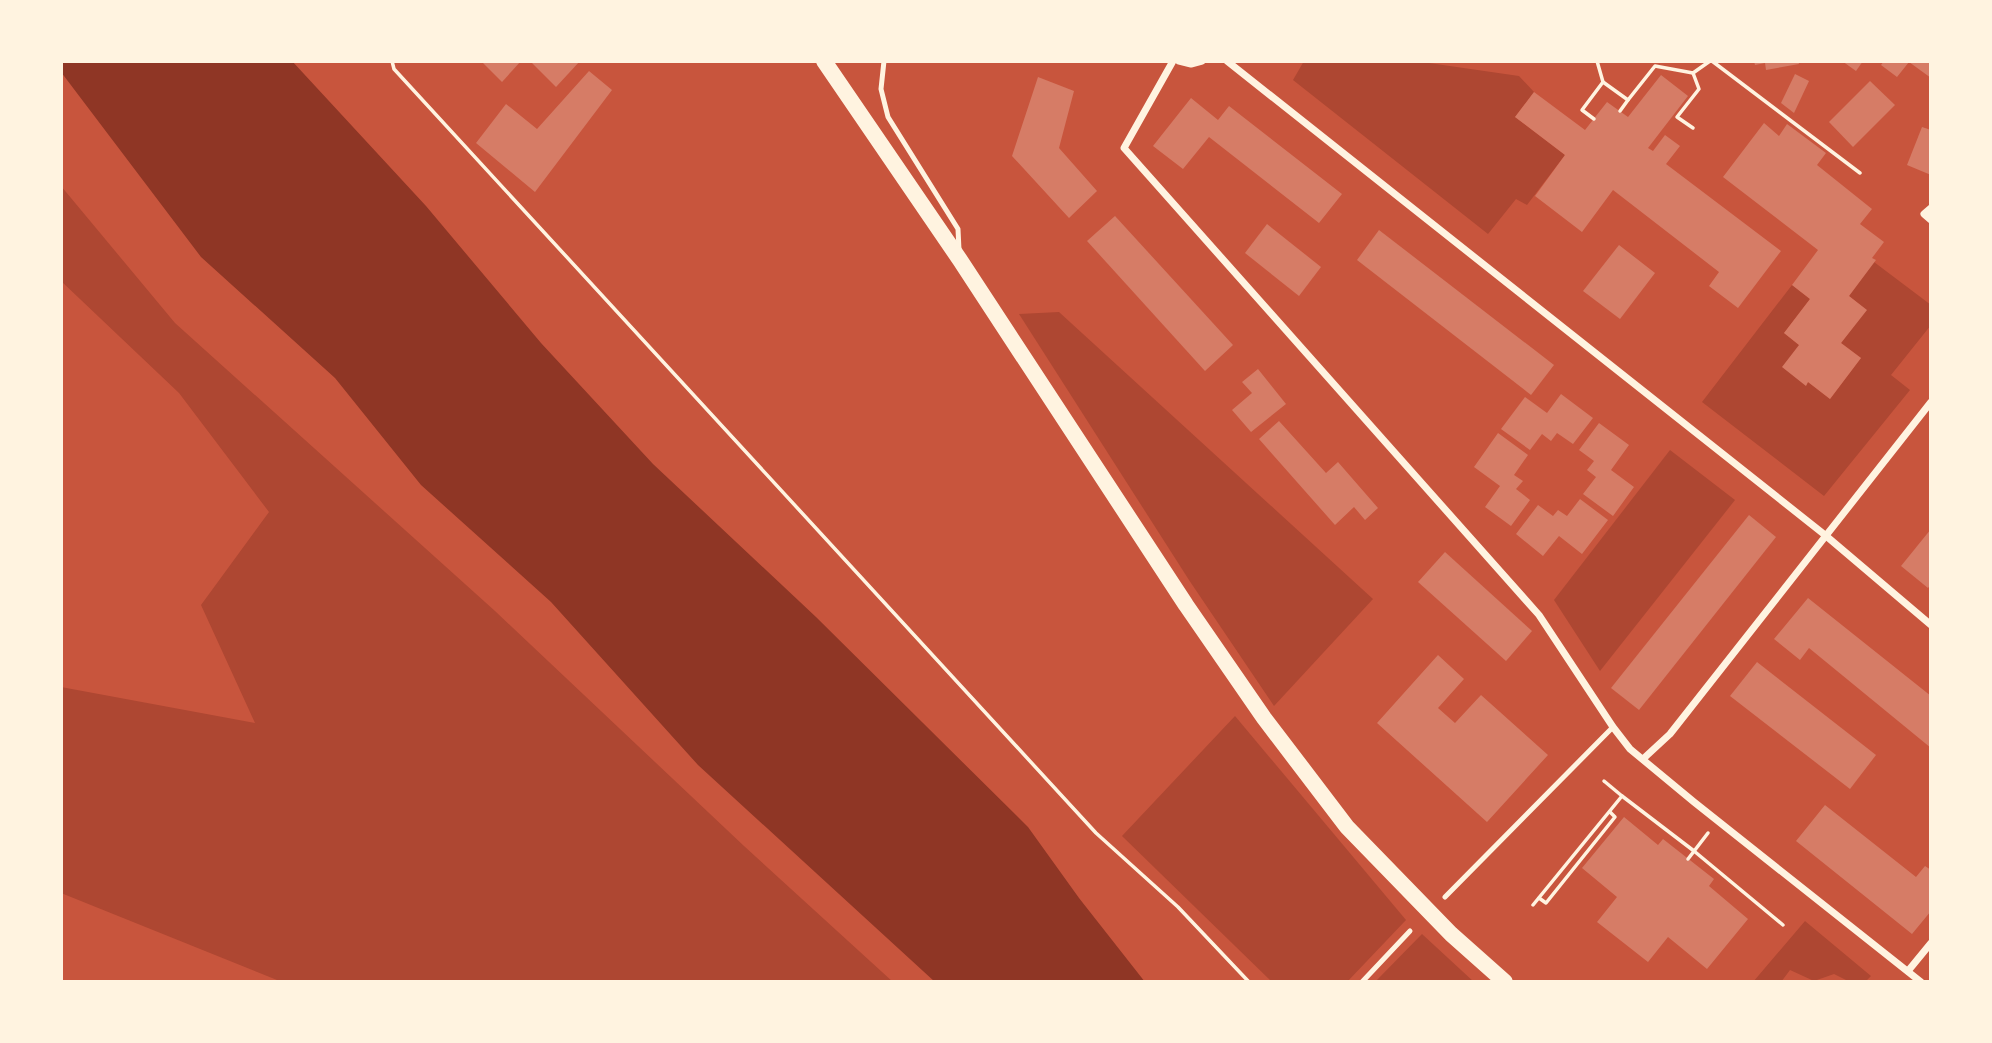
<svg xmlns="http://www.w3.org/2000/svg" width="1992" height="1043" font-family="'Public Sans',sans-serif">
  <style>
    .green { fill: #ae4732 }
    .water { fill: #8f3625 }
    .building { fill: #d67c66 }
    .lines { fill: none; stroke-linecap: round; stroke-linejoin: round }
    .path { stroke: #fff3e0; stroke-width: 3.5 }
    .service { stroke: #fff3e0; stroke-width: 5 }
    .minor { stroke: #fff3e0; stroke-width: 7 }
    .primary { stroke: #fff3e0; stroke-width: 16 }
  </style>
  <rect width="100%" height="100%" fill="#c8553d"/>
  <g class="green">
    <path d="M1304 61H1415L1519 76 1534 92 1515 117 1565 155 1527 205 1516 199 1488 234 1293 80Z"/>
    <path d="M61 186 175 323 495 611 744 846 893 982H282L61 893V687L255 723 201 605 269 512 179 393 61 281Z"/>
    <path d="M1874 262 1931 305V325L1891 375 1910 390 1824 496 1702 402 1792 285 1810 299 1784 333 1799 345 1806 385 1808 382 1830 399 1861 358 1841 343 1866 310 1849 296Z"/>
    <path d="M1059 312 1373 599 1274 706 1189 580 1019 314Z"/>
    <path d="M1670 450 1735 500 1600 671 1554 600Z"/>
    <path d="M1235 716 1406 920 1347 982H1272L1122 836Z"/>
    <path d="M1805 921 1871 976 1865 982H1850L1834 974 1814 981 1790 970 1781 982H1753Z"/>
    <path d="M1422 934 1474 982H1375Z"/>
  </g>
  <path class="water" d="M61 61H292L426 206 541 343 653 464 816 617 1028 827 1079 898 1145 982H935L698 765 551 602 421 485 335 378 201 257 61 72Z"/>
  <g class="building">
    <path d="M481 61H521L502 82Z"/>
    <path d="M530 61H580L556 87Z"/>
    <path d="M1754 61H1798L1799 64 1766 70 1765 63 1755 65Z"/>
    <path d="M1842 61H1863L1856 71Z"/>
    <path d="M1884 61H1931V78L1909 62 1897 77 1881 65Z"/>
    <path d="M589 71 612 90 535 192 476 143 506 104 537 129Z"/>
    <path d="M1795 74 1809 81 1794 113 1781 103Z"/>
    <path d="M1661 75 1688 96 1648 148 1653 151 1665 135 1680 146 1666 164 1781 251 1738 308 1709 286 1719 272 1613 190 1582 232 1535 196 1565 155 1515 117 1534 92 1585 130 1607 102 1628 117Z"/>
    <path d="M1038 77 1074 91 1059 148 1097 191 1069 218 1012 156Z"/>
    <path d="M1870 81 1895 105 1853 147 1829 122Z"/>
    <path d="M1191 98 1218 120 1229 106 1342 194 1319 223 1209 137 1183 169 1153 146Z"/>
    <path d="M1764 123 1779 136 1787 124 1826 153 1817 165 1872 209 1860 224 1884 242 1872 258 1876 260 1849 296 1867 310 1841 343 1861 358 1830 399 1808 382 1806 386 1782 367 1799 345 1784 333 1810 299 1792 285 1818 250 1723 177Z"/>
    <path d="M1922 127 1931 130V175L1907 165Z"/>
    <path d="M1115 216 1233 345 1205 371 1087 241Z"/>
    <path d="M1267 224 1321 267 1299 296 1245 253Z"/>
    <path d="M1379 230 1554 365 1531 395 1357 260Z"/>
    <path d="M1619 245 1655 273 1620 319 1583 291Z"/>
    <path d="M1258 369 1286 404 1251 432 1232 410 1252 393 1242 382Z"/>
    <path d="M1561 394 1593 418 1573 444 1557 433 1551 441 1542 434 1530 450 1501 429 1525 397 1547 413Z"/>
    <path d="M1279 421 1326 473 1338 462 1378 508 1365 520 1354 507 1335 525 1259 439Z"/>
    <path d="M1599 423 1629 445 1611 470 1634 487 1613 516 1583 494 1596 477 1587 470 1594 461 1579 450Z"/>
    <path d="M1498 433 1528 455 1514 475 1523 481 1516 489 1530 500 1511 526 1485 507 1500 486 1474 467Z"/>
    <path d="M1580 499 1608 520 1582 554 1559 536 1543 556 1516 534 1538 505 1553 516 1558 510 1567 516Z"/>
    <path d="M1749 515 1776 537 1639 710 1611 688Z"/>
    <path d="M1931 529V584L1928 588 1901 566Z"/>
    <path d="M1445 552 1532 631 1506 661 1418 582Z"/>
    <path d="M1808 598 1931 696V748L1809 648 1800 660 1774 639Z"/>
    <path d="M1438 655 1464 679 1438 708 1455 723 1481 695 1548 755 1487 822 1377 723Z"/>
    <path d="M1757 662 1876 755 1850 789 1730 696Z"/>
    <path d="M1825 805 1916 877 1925 866 1931 870V911L1912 934 1796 841Z"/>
    <path d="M1624 817 1658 845 1663 839 1714 879 1709 886 1748 919 1707 969 1668 937 1648 962 1597 922 1617 897 1582 868Z"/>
  </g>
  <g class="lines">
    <g class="path">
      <path d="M392 61 394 69 1096 833 1178 907 1249 982"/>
      <path d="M1597 61 1603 82 1628 100 1655 66 1693 73 1710 61"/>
      <path d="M1712 61 1860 173"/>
      <path d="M1620 111 1628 100"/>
      <path d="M1594 119 1582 110 1603 82"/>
      <path d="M1693 128 1677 117 1699 89 1693 73"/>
      <path d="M1604 781 1622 796"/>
      <path d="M1688 859 1708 833"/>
      <path d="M1539 898 1546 903 1615 817 1610 812"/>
      <path d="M1533 905 1622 796 1694 851 1783 925"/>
    </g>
    <g class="service">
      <path d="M884 61 881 89 888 117 958 229 959 250"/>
      <path d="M1445 897 1613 727"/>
      <path d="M1362 982 1410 931"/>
    </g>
    <g class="minor">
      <path d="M1173 61 1124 148 1539 615 1613 727 1630 749 1694 802 1921 982"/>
      <path d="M1179 61 1191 64 1202 61"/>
      <path d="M1227 61 1825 535 1931 625"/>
      <path d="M1931 208 1924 214 1931 220"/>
      <path d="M1643 759 1670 734 1931 402"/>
      <path d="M1908 971 1931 943"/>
    </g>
    <path class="primary" d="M824 61 960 260 1186 605 1264 718 1347 827 1451 934 1505 982"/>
  </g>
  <rect width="1992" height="1043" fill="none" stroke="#fff3e0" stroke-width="126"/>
</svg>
